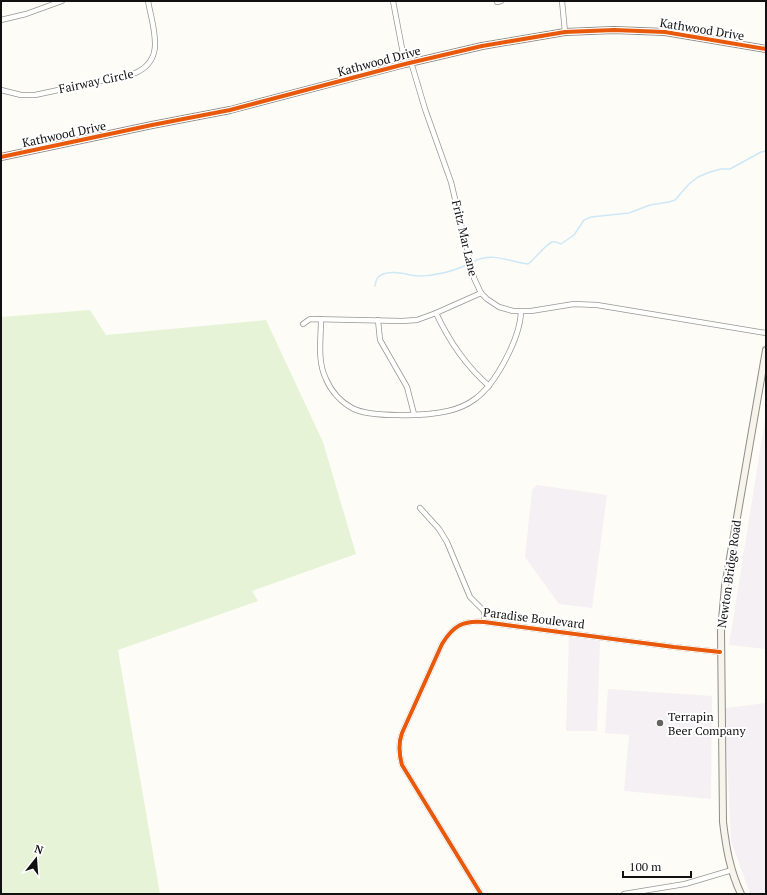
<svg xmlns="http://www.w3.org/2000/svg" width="767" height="895" font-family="'PT Serif',serif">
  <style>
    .industrial { fill: #f5f0f3 }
    .green { fill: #e7f3d7 }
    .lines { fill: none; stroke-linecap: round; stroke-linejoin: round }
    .stream { stroke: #cde8f7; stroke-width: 1.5 }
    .street-casing { stroke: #979795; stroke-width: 6 }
    .secondary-casing { stroke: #8e8d8b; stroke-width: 8 }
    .street { stroke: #fffffe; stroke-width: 4.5 }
    .secondary { stroke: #f6f4eb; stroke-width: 6 }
    .cycleway-casing { stroke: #fff; stroke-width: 6 }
    .cycleway { stroke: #e8590c; stroke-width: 4 }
    .poi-dot { fill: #646362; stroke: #fff; stroke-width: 1.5 }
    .labels { text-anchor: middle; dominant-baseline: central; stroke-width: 4; stroke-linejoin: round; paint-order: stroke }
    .street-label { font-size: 12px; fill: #111; stroke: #fff }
    .poi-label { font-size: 12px; fill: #111; stroke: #fff; text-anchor: start }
  </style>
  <rect width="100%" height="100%" fill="#fdfcf7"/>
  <g class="industrial">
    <path d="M766 413V649L729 645Z"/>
    <path d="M537 485 607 495 592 608 559 604 525 557 532 490Z"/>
    <path d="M569 637 600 641 597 731H566Z"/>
    <path d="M608 689 712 696 711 799 624 791 629 735 605 733Z"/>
    <path d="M766 703V894H750L731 841 725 708Z"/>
  </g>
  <path class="green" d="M90 310 106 335 266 320 323 442 356 554 252 591 258 601 118 650 160 894H1V317Z"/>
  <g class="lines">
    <g class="stream">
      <path d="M475 261C493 252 510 262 528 264 535 259 545 245 552 242 555 241 558 243 561 244L574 235 584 220 591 217 629 213 650 205 669 202 675 200 689 184 698 177 710 172 721 169H730L761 152 766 151"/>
      <path d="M375 286C376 280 377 276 383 274 395 270 406 275 418 276 435 276 451 272 467 265"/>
    </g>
    <g class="street-casing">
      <g id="street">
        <path d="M393 1 405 64"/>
        <path d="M562 1 565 32"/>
        <path d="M497 2 501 1"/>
        <path d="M1 20 26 14 62 1"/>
        <path d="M411 62 425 109 451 182 474 278 481 293 487 299 499 307 513 311H531L574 304 597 305 766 333"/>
        <path d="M1 90 21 95H35L133 74C167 61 153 29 148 1"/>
        <path d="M436 313C449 341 465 365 489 386"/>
        <path d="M321 319C321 339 317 361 326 379 331 391 341 402 352 408 370 418 427 416 448 411 457 409 467 405 475 399 496 384 520 338 521 312"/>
        <path d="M378 320 380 340 407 387 414 414"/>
        <path d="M303 324 310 319 402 321 417 320 436 313 481 293"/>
        <path d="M420 508 439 529 447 542 470 597 484 611V622"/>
        <path d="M481 894 402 765C399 754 398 744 402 733L442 644C453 626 463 620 484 622L674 647 720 652"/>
        <path d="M624 894 685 884 732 870"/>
      </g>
    </g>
    <g class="secondary-casing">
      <g id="secondary">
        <path d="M1 157 152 125 230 110 405 64 482 46 565 32 614 30 665 32 766 49"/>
        <path d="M741 894C730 871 726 847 723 822L721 631 725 586 730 558 766 350"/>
      </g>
    </g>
    <use href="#street" class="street"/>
    <use href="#secondary" class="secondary"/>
    <g class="cycleway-casing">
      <g id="cycleway">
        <path d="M1 157 152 125 230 110 405 64 482 46 565 32 614 30 665 32 766 49"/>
        <path d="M481 894 402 765C399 754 398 744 402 733L442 644C453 626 463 620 484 622L674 647 720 652"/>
      </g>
    </g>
    <use href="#cycleway" class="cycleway"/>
  </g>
  <circle class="poi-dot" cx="660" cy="723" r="4"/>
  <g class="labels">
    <g class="street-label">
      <text transform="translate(702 29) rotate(9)">Kathwood Drive</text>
      <text transform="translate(379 61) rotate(-15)">Kathwood Drive</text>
      <text transform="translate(96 81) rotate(-12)">Fairway Circle</text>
      <text transform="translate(64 134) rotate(-12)">Kathwood Drive</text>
      <text transform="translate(465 238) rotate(77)">Fritz Mar Lane</text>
      <text transform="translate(729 574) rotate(-82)">Newton Bridge Road</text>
      <text transform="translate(534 618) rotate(7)">Paradise Boulevard</text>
    </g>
    <g class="poi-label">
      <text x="668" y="716">Terrapin<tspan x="668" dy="14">Beer Company</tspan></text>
    </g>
  </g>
  <rect width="767" height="895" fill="none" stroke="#111111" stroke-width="4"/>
  <g transform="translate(36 859) rotate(17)" stroke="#ffffff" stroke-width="3" paint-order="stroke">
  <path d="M0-3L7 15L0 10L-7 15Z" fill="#111111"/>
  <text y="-6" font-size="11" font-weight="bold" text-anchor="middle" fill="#111111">N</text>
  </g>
  <path d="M623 871v6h68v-6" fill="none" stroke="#111111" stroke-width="2"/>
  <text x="629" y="871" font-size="12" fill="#111111" stroke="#ffffff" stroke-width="3" paint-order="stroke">100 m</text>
</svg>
